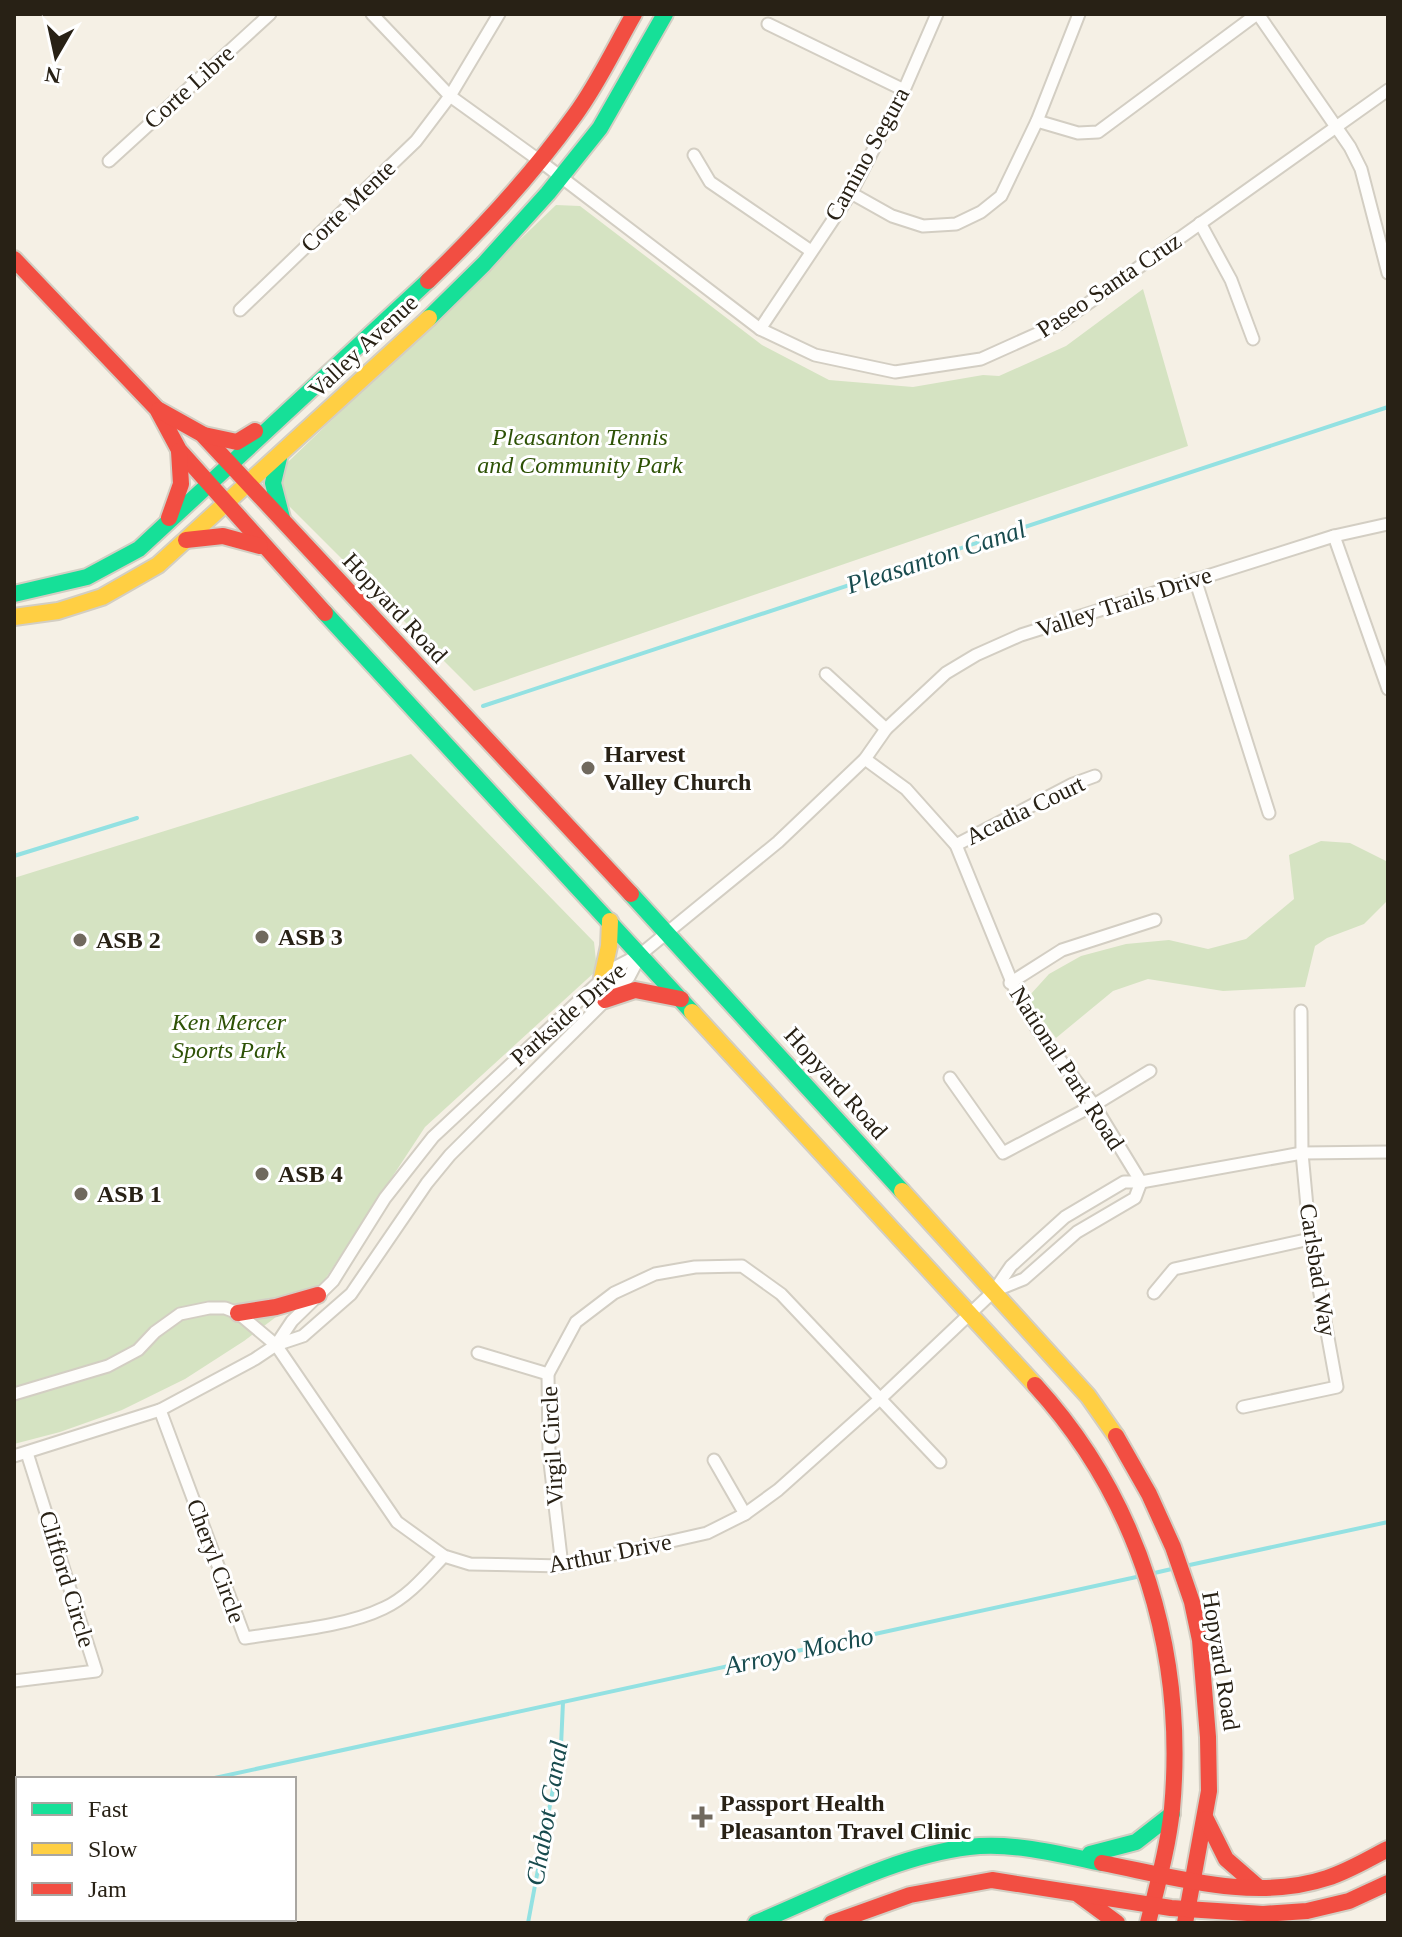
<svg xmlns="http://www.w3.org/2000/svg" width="1402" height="1937" font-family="'Times New Roman',serif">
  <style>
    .park { fill: #d5e3c2 }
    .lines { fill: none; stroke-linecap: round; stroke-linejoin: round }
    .stream { stroke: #93e1e2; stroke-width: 4 }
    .street-casing { stroke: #d3cec3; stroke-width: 15 }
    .fast-casing { stroke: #d3cec3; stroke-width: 20 }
    .slow-casing { stroke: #d3cec3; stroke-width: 20 }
    .jam-casing { stroke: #d3cec3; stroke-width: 20 }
    .street { stroke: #fefdfb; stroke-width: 11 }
    .fast { stroke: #16e098; stroke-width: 16 }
    .slow { stroke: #ffcf43; stroke-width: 16 }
    .jam { stroke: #f24e42; stroke-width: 16 }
    .poi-dot { fill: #70695e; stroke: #fff; stroke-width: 3 }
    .labels { text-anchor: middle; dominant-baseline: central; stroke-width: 6; stroke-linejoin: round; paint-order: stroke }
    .street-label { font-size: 24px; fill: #282115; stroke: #fff }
    .park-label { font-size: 24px; font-style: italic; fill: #2e5206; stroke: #fff }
    .poi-label { font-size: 24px; font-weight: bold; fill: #282115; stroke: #fff; text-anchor: start }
    .water-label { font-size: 26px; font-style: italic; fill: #184b4e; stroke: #fff }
  </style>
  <rect width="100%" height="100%" fill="#f5f0e5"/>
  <g class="park">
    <path d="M556 205 580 206 762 345 829 380 913 387 983 375 999 376 1066 346 1143 289 1188 446 474 691 266 483Z"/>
    <path d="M411 754 594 942 597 970 425 1127 324 1281 244 1341 185 1379 122 1410 60 1432 14 1444V878Z"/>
    <path d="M1321 841 1350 843 1388 862V900L1364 924 1327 938 1315 946 1305 987 1223 991 1148 979 1113 991 1056 1038 1033 1007 1030 995 1049 974 1081 956 1126 944 1169 940 1208 949 1246 939 1294 899 1289 855Z"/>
  </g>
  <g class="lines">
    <g class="stream">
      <path d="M483 706 1388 407"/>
      <path d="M14 856 137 818"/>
      <path d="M1185 1566 1388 1522"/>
      <path d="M1150 1574 1176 1568"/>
      <path d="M210 1779 1141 1576"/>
      <path d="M14 1813 18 1812"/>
      <path d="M528 1923 561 1746 563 1702"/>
    </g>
    <g class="street-casing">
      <g id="street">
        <path d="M372 14 450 96 540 161 760 329 815 355 895 372 981 359 1059 324 1388 90"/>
        <path d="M1258 14 1350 147 1361 169 1388 273"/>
        <path d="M768 24 904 90"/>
        <path d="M1037 121 1078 133 1098 132 1257 14"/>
        <path d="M694 155 710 182 811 251"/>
        <path d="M109 161 270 14"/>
        <path d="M851 193 892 216 923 226 956 224 981 212 1001 196 1037 121 1079 14"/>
        <path d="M1200 223 1231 280 1253 339"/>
        <path d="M240 310 416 141 450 96 499 14"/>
        <path d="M760 329 851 193 904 90 937 14"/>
        <path d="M1334 536 1388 689"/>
        <path d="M1195 579 1269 813"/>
        <path d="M826 674 886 729"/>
        <path d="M865 759 906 789 956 845 1018 997 1038 1030 1094 1105 1141 1182"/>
        <path d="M956 845 1073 784 1095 776"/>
        <path d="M1010 983 1062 950 1155 920"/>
        <path d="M950 1078 1003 1153 1094 1105 1150 1071"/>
        <path d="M994 1291 1024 1279 1077 1232 1135 1198 1141 1182"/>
        <path d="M1154 1293 1174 1269 1310 1239"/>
        <path d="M276 1345 292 1321 333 1281 385 1198 433 1137 614 968 641 954 778 842 865 759 886 729 946 673 976 655 1021 635 1334 536 1388 524"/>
        <path d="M478 1353 548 1374"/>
        <path d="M14 1394 108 1366 138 1350 155 1332 180 1314 209 1308H225L238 1313 276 1345 397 1522 444 1556 470 1564 562 1566 707 1533 745 1514 778 1490 881 1398 994 1291 1011 1266 1065 1217 1124 1182H1141L1302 1153 1388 1152"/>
        <path d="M1243 1407 1337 1387 1310 1239 1302 1153 1301 1011"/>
        <path d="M160 1410 245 1638C288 1631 345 1627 384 1608 408 1597 426 1575 444 1556"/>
        <path d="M14 1456 160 1410 255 1359 276 1345 303 1336 351 1294 427 1183 450 1155 629 977 641 954"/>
        <path d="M714 1460 745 1514"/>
        <path d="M562 1566 549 1454 548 1374 576 1322 614 1293 655 1274 695 1267 742 1266 781 1294 940 1462"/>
        <path d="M14 1681 96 1671 27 1453"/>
      </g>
    </g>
    <g class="fast-casing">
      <g id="fast">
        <path d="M429 318 484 264 548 193 600 128 665 14"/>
        <path d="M279 458 273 483 282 518"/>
        <path d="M14 594 87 577 139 549 428 281"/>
        <path d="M325 613 692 1012"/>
        <path d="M631 894 902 1191"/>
        <path d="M1090 1854 1136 1842 1172 1814"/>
        <path d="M756 1923C824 1895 895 1856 969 1847 1014 1842 1059 1854 1102 1863"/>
      </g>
    </g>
    <g class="slow-casing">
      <g id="slow">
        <path d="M14 617 58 611 102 597 158 565 429 318"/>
        <path d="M602 978 609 946 610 921"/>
        <path d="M692 1012 1035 1385"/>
        <path d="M902 1191 1088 1396 1116 1436"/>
      </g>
    </g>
    <g class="jam-casing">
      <g id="jam">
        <path d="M14 259 157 409 179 450 325 613"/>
        <path d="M428 281C481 230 532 175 575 115 598 84 615 47 634 14"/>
        <path d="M159 410 202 434 631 894"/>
        <path d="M204 435 237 442 255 431"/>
        <path d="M169 518 181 484 179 451"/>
        <path d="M186 540 223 536 260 546"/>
        <path d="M605 1000 635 990 681 999"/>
        <path d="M238 1313 276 1307 318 1295"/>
        <path d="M1035 1385C1141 1501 1186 1654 1172 1809 1168 1848 1157 1886 1148 1923"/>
        <path d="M1116 1436 1149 1494 1173 1547 1192 1602 1200 1640 1208 1737 1209 1791 1185 1923"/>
        <path d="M1206 1819 1226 1859 1257 1886"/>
        <path d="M1102 1863C1174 1877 1255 1902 1327 1878 1349 1871 1368 1859 1388 1849"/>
        <path d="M1079 1895 1117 1923"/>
        <path d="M832 1923 910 1895 992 1880 1171 1908 1263 1914 1307 1911 1349 1901 1388 1883"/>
      </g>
    </g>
    <use href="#street" class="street"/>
    <use href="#fast" class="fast"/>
    <use href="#slow" class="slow"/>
    <use href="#jam" class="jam"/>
  </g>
  <g class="poi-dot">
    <circle cx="588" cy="768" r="8"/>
    <circle cx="262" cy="937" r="8"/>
    <circle cx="80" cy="940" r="8"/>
    <circle cx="262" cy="1174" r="8"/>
    <circle cx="81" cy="1194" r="8"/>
    <path d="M698 1805h8v8h8v8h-8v8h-8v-8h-8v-8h8z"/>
  </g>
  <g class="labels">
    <g class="street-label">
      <text transform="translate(189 87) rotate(-42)">Corte Libre</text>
      <text transform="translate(867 154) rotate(-61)">Camino Segura</text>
      <text transform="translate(348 206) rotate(-44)">Corte Mente</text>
      <text transform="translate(1109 285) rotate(-34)">Paseo Santa Cruz</text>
      <text transform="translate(363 346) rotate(-43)">Valley Avenue</text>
      <text transform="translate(1124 602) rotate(-18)">Valley Trails Drive</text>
      <text transform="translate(395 608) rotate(47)">Hopyard Road</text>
      <text transform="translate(1025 810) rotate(-26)">Acadia Court</text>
      <text transform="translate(568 1014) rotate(-41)">Parkside Drive</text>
      <text transform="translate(1067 1068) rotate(57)">National Park Road</text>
      <text transform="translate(836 1083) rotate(48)">Hopyard Road</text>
      <text transform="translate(1318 1270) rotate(81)">Carlsbad Way</text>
      <text transform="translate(552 1446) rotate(-93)">Virgil Circle</text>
      <text transform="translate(610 1553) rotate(-11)">Arthur Drive</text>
      <text transform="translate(216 1561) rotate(70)">Cheryl Circle</text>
      <text transform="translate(67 1579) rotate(73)">Clifford Circle</text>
      <text transform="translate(1221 1661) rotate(81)">Hopyard Road</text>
    </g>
    <g class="park-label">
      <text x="580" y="437">Pleasanton Tennis<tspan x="580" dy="28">and Community Park</tspan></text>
      <text x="229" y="1022">Ken Mercer<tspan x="229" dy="28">Sports Park</tspan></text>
    </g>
    <g class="poi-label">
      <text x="604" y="754">Harvest<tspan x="604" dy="28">Valley Church</tspan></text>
      <text x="278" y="937">ASB 3</text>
      <text x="96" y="940">ASB 2</text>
      <text x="278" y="1174">ASB 4</text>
      <text x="97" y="1194">ASB 1</text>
      <text x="720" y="1803">Passport Health<tspan x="720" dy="28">Pleasanton Travel Clinic</tspan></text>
    </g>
    <g class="water-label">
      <text transform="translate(936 557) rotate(-18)">Pleasanton Canal</text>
      <text transform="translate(799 1651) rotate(-12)">Arroyo Mocho</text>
      <text transform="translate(547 1813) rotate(-80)">Chabot Canal</text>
    </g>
  </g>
  <rect width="1402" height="1937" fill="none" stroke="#282115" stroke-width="32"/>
  <rect x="16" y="1777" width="280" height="144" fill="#ffffff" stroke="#a9a6a1" stroke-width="2"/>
  <rect x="32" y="1803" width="40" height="12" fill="#16e098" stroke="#a9a6a1" stroke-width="2"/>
  <text x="88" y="1817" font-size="24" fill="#282115">Fast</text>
  <rect x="32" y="1843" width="40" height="12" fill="#ffcf43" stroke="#a9a6a1" stroke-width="2"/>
  <text x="88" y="1857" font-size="24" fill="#282115">Slow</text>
  <rect x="32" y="1883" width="40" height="12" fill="#f24e42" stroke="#a9a6a1" stroke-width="2"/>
  <text x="88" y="1897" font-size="24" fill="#282115">Jam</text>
  <g transform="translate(56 56) rotate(189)" stroke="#ffffff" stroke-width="6" paint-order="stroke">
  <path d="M0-6L14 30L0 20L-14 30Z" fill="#282115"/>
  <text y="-12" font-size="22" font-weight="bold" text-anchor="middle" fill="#282115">N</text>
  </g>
</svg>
